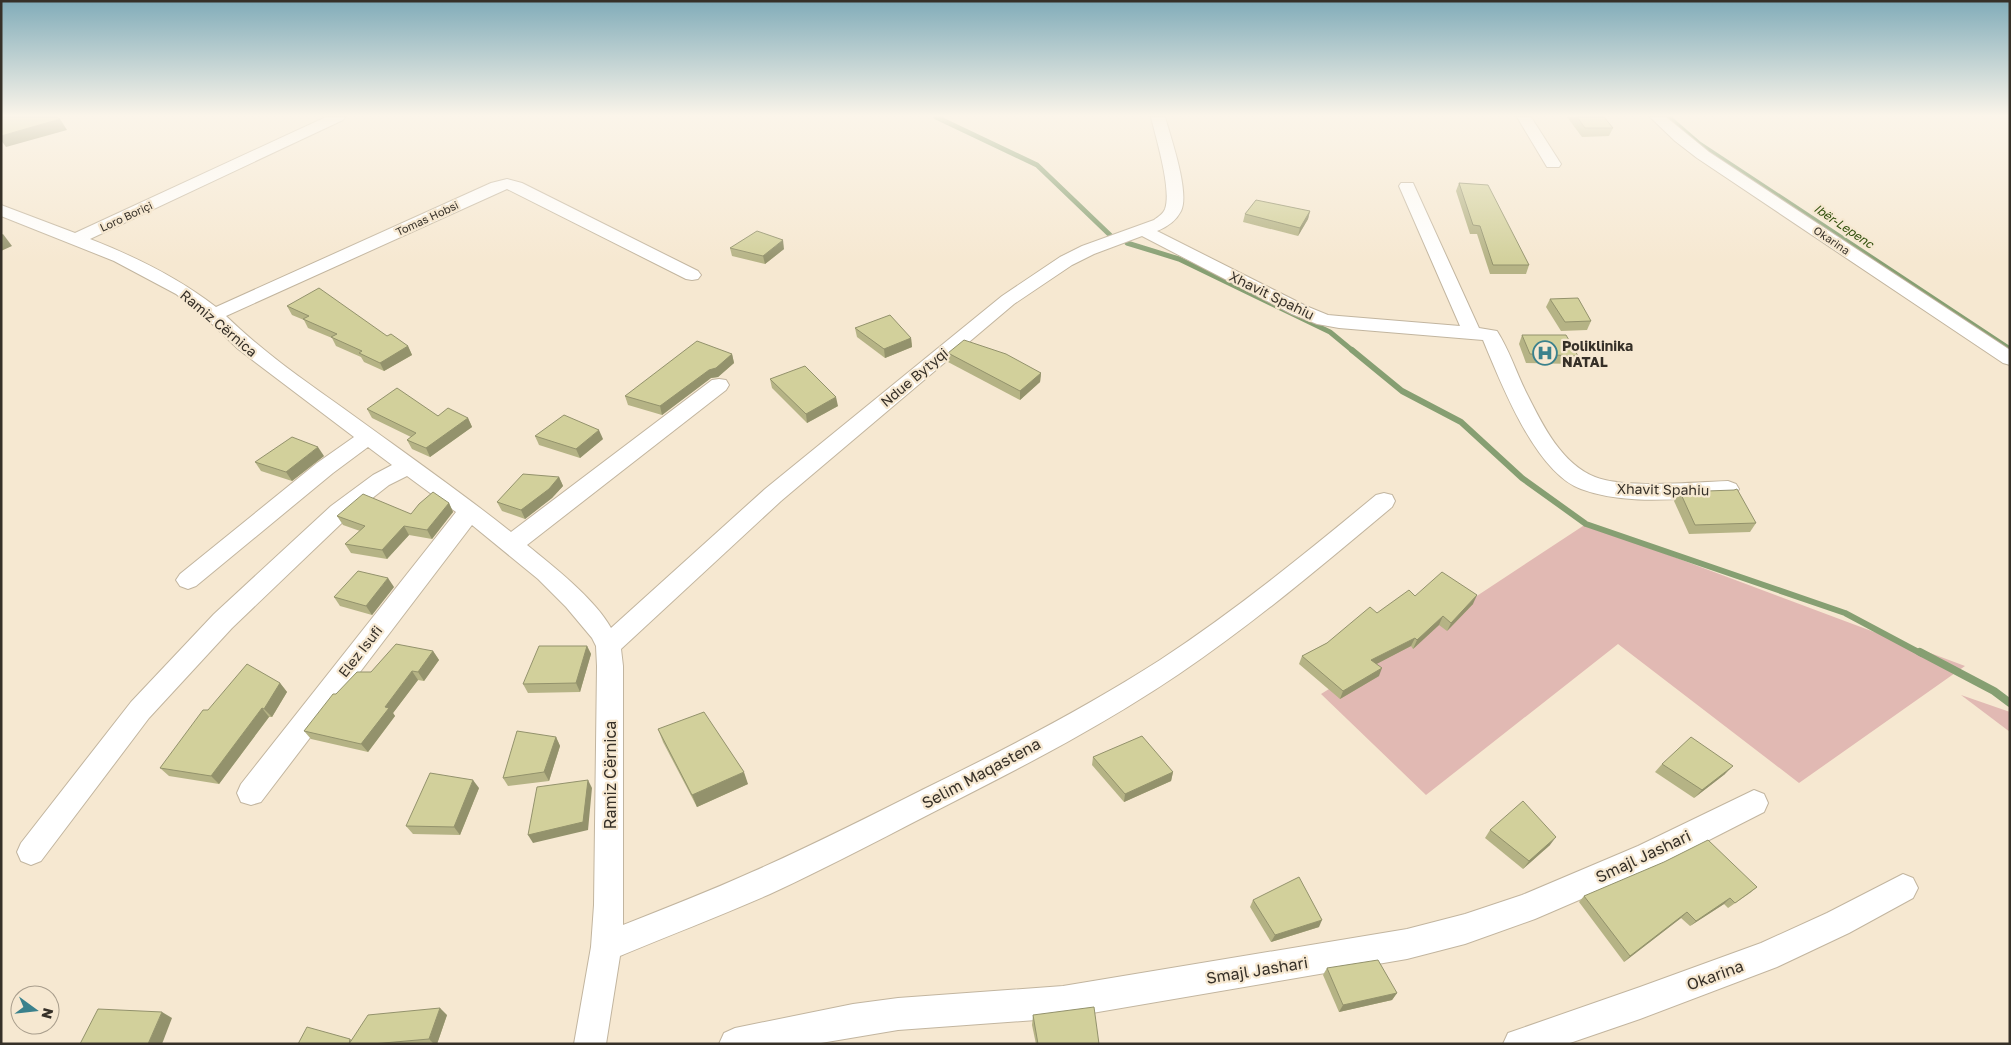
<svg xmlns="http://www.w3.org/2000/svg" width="2011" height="1045" font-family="'Golos Text',sans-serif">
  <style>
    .green { fill: #e1b9b3 }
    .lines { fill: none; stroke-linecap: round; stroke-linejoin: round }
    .stream-far2 { stroke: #869f72; stroke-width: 5 }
    .stream-far1 { stroke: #869f72; stroke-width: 6 }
    .stream { stroke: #869f72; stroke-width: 8 }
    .minor-casing { stroke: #c2b59f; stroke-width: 2 }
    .minor { fill: #fff; fill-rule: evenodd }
    .wall { fill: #b5b385 }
    .shaded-wall { fill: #93926c }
    .building { fill: #d2d09b; stroke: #93926c }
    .labels { text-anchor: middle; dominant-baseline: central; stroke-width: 4.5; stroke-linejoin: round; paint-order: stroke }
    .far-street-label { font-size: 11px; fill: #363028; stroke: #f6e8d1 }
    .far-water-label { font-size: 12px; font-style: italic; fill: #2f4f0a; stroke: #f6e8d1 }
    .street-label { font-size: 14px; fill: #363028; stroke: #f6e8d1 }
    .poi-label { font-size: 14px; font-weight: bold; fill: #363028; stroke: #f6e8d1; text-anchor: start }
    .near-street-label { font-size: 16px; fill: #363028; stroke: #f6e8d1 }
  </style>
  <rect width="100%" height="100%" fill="#f6e8d1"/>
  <g class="green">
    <path d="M1586 524 1965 666 1799 783 1618 644 1426 795 1321 694 1454 611Z"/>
    <path d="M1961 695 2010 712V732Z"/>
  </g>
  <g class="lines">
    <g class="stream-far2">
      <path d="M936 117 1037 165 1110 235"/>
      <path d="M1668 117 1698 143 2010 349"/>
      <path d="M1127 243 1179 259 1330 332 1353 351"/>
    </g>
    <path class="stream-far1" d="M1352 350 1402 391 1461 422 1522 478 1586 524 1845 613 1922 654"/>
    <path class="stream" d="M1920 652 1994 691 2010 703"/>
    <g class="minor-casing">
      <g id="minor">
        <path d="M326 117H345L343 120 90 239C136 257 177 277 216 307L491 183 507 179 522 183 698 271 701 275 698 279 692 280 686 279 507 189 226 316C262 351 302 379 343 408 399 449 457 489 511 532L712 380 719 379 726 380 729 385 726 390 527 545C553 566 595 599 611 628L765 489 1002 296 1060 257 1082 246 1154 220C1158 217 1163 214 1165 209 1172 190 1156 138 1151 117H1165C1171 138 1190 193 1181 211 1176 221 1167 227 1157 231L1306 306 1328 315 1339 316 1460 326 1399 186 1401 183H1413L1479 328 1497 331C1510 351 1517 375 1528 396 1543 426 1562 464 1595 477 1624 489 1695 482 1728 481L1736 484 1739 489 1736 494 1728 497C1680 498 1627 506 1581 489 1535 472 1501 383 1483 340L1339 328 1317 324 1292 314 1142 236 1094 254 1072 265 1014 304 781 501 621 649 623 666V925C666 908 710 891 752 872 811 846 868 817 926 788 1006 749 1085 708 1160 660 1236 610 1306 553 1376 495L1384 493 1392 495 1395 501 1392 507C1323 565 1254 623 1179 674 1108 722 1032 762 955 801 894 832 833 865 770 894 720 916 670 935 620 956L606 1044H574L591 947 594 905 597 666 596 646 592 638 566 607 538 579 472 525 261 802 251 805 241 802 237 793 241 784 456 512 407 476 389 485 347 518 232 628 149 718 41 861 31 865 21 861 17 852 21 843 131 702 214 614 331 506 373 475 392 465 368 447 333 473 196 586 188 589 180 586 176 580 180 574 317 463 354 437 238 349 207 319 176 294 114 261 1 216V205L75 233Z"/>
        <path d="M1517 117H1531L1561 164 1559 167H1547Z"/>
        <path d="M1650 117H1666L1709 152 2010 350V365L2003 363 1697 158 1675 141Z"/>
        <path d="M1754 790 1764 794 1768 803 1764 812 1658 866 1535 919 1465 944 1407 959 1063 1018 898 1030 815 1044H719L724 1033 735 1028 853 1004 898 998 1063 986 1407 929 1465 914 1522 895 1638 846Z"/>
        <path d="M1903 874 1913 878 1918 888 1913 898 1849 933 1777 967 1640 1019 1567 1044H1503L1508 1033 1640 987 1761 943 1827 913Z"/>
      </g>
    </g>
    <use href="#minor" class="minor"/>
  </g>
  <g class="wall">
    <path d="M1567 117H1604L1613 128 1609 136 1582 137Z"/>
    <path d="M1459 183 1529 265 1526 274H1490L1477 234H1470L1456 191Z"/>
    <path d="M1310 211 1308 219 1298 236 1243 222 1245 214Z"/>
    <path d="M730 248 784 249 765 264 732 256Z"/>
    <path d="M1550 299 1591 321 1587 330 1561 331 1546 307Z"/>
    <path d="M287 306 387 336 408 346 412 355 384 371 364 362 361 357 336 346 332 338 308 328 304 320 292 315Z"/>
    <path d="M855 328 911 338 912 347 885 358 857 337Z"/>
    <path d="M1522 335 1578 356 1574 364 1526 363 1519 344Z"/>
    <path d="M948 353 1041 373 1040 382 1020 400 948 362Z"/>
    <path d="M732 354 734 363 718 377 711 378 662 415 628 405 625 396Z"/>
    <path d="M770 379 838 406 807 423 772 388Z"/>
    <path d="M367 409 468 418 472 427 430 457 412 449 407 440 411 437 372 418Z"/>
    <path d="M535 436 603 439 580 458 539 445Z"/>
    <path d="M324 456 292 481 261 471 255 462Z"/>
    <path d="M559 477 563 486 552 498 525 519 502 511 497 502Z"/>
    <path d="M1680 492 1756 523 1750 532 1689 534 1674 501Z"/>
    <path d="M449 503 453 512 432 539 409 535 387 559 351 553 345 544 360 531 343 525 337 516 411 514Z"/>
    <path d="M394 587 372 615 340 606 334 597Z"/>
    <path d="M1415 596 1473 604 1447 631 1439 625 1413 649 1411 646 1376 664 1379 676 1340 699 1299 664 1302 656 1327 643 1377 613Z"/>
    <path d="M587 646 591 654 580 692 528 693 523 684Z"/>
    <path d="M433 651 439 660 424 681 418 680 393 713 395 716 368 752 311 739 304 731 336 694 371 672Z"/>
    <path d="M280 683 287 692 272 717H269L219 784 169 776 160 768 208 710Z"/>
    <path d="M658 729 748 784 697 807 663 742Z"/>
    <path d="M556 737 560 746 549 781 508 786 503 778Z"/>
    <path d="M1093 757 1173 772 1171 781 1124 802 1092 765Z"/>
    <path d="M1662 764 1725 774 1694 798 1655 772Z"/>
    <path d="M479 788 460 835 413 834 406 826Z"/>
    <path d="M1490 830 1550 845 1523 869 1485 838Z"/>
    <path d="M1757 887 1750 893 1728 908 1724 904 1690 926 1681 918 1624 962 1579 902 1584 896Z"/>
    <path d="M1253 900 1319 927 1271 942 1250 907Z"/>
    <path d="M1327 968 1397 993 1392 1000 1339 1012 1323 975Z"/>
    <path d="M447 1015 437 1044H298L350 1039 352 1040Z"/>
    <path d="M1033 1015 1099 1044H1036L1032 1025Z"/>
  </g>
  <g class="shaded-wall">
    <path d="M60 119 67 130 6 147 1 140V136Z"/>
    <path d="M1310 211 1308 219 1298 236 1300 228Z"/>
    <path d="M3 234 12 246 1 251V235Z"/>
    <path d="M783 240 784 249 765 264 763 256Z"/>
    <path d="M911 338 912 347 885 358 884 349Z"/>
    <path d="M408 346 412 355 384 371 380 363Z"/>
    <path d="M732 354 734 363 718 377 711 378 662 415 660 406 709 370Z"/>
    <path d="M1041 373 1040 382 1020 400V391Z"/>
    <path d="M836 397 838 406 807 423 806 414Z"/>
    <path d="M468 418 472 427 430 457 426 448Z"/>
    <path d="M599 430 603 439 580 458 576 449Z"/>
    <path d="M318 447 324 456 292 481 286 472Z"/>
    <path d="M559 477 563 486 552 498 525 519 521 510Z"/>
    <path d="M449 503 453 512 432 539 427 530Z"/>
    <path d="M404 526 409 535 387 559 382 550Z"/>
    <path d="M388 578 394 587 372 615 366 606Z"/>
    <path d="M1477 595 1473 604 1447 631 1451 623Z"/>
    <path d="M1443 616 1439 625 1413 649 1417 640Z"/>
    <path d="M1415 638 1411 646 1367 669 1371 660Z"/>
    <path d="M587 646 591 654 580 692 576 683Z"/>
    <path d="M433 651 439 660 424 681 418 672Z"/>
    <path d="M1382 668 1379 676 1340 699 1343 691Z"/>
    <path d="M412 671 418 680 393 713 395 716 368 752 361 744 385 707Z"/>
    <path d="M280 683 287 692 272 717 264 709Z"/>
    <path d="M262 708 269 717 219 784 211 776Z"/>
    <path d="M556 737 560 746 549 781 544 772Z"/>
    <path d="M1733 766 1725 774 1694 798 1702 790Z"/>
    <path d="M744 772 748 784 697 807 692 795Z"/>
    <path d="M1173 772 1171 781 1124 802 1125 794Z"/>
    <path d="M473 780 479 788 460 835 454 827Z"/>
    <path d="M588 780 592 788 588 830 533 843 528 835Z"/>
    <path d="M1556 837 1550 845 1523 869 1529 861Z"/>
    <path d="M1730 898 1724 904 1690 926 1696 921Z"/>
    <path d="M1687 912 1681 918 1624 962 1630 956Z"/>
    <path d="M1322 920 1319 927 1271 942 1275 935Z"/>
    <path d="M1397 993 1392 1000 1339 1012 1343 1005Z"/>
    <path d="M440 1008 447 1015 437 1044H434L429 1039Z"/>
    <path d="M162 1012 172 1018 162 1044H148Z"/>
  </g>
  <g class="building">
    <path d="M1 117H57L60 119 1 136Z"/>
    <path d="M1577 117H1604L1613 128H1585Z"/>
    <path d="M1459 183 1488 185 1529 265H1493L1480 226 1473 225Z"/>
    <path d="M1256 200 1310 211 1300 228 1245 214Z"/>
    <path d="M757 231 783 240 763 256 730 248Z"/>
    <path d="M319 288 387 336 391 334 408 346 380 363 359 353 362 351 331 337 337 334 303 319 309 316 287 306Z"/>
    <path d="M1578 298 1591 321 1565 322 1550 299Z"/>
    <path d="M890 315 911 338 884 349 855 328Z"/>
    <path d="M1522 335H1566L1578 356 1530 354Z"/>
    <path d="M964 340 1006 354 1041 373 1020 391 948 353Z"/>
    <path d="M697 341 732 354 716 368 709 370 660 406 625 396Z"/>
    <path d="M805 366 836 397 806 414 770 379Z"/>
    <path d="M397 388 438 416 448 408 468 418 426 448 407 440 416 433 367 409Z"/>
    <path d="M564 415 599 430 576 449 535 436Z"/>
    <path d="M292 437 318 447 286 472 255 462Z"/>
    <path d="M523 474 559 477 549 489 521 510 497 502Z"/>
    <path d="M1737 489 1756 523 1695 525 1680 492 1734 490Z"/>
    <path d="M433 492 449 503 427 530 404 526 382 550 345 544 365 526 337 516 363 494 411 514 419 504Z"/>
    <path d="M358 571 388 578 366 606 334 597Z"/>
    <path d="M1442 572 1477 595 1451 623 1443 616 1417 640 1415 638 1371 660 1382 668 1343 691 1302 656 1327 643 1370 607 1377 613 1409 590 1415 596Z"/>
    <path d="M396 644 433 651 418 672 412 671 385 707 389 708 361 744 304 731 333 694H336L357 672H371Z"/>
    <path d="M539 646H587L576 683 523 684Z"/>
    <path d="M247 664 280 683 264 709 262 708 211 776 160 768 203 710H208Z"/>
    <path d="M704 712 744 772 692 795 658 729Z"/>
    <path d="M517 731 556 737 544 772 503 778Z"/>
    <path d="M1142 736 1173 772 1125 794 1093 757Z"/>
    <path d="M1691 737 1733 766 1702 790 1662 764Z"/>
    <path d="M430 773 473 780 454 827 406 826Z"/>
    <path d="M588 780 583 822 528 835 537 787Z"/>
    <path d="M1523 801 1556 837 1529 861 1490 830Z"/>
    <path d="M1708 840 1757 887 1735 903 1730 898 1696 921 1687 912 1630 956 1584 896 1664 862Z"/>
    <path d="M1299 877 1322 920 1275 935 1253 900Z"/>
    <path d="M1378 960 1397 993 1343 1005 1327 968Z"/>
    <path d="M1094 1007 1099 1044H1038L1033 1015Z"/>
    <path d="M440 1008 429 1039 372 1044H349L368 1015Z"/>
    <path d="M98 1009 162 1012 148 1044H80Z"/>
    <path d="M307 1027 350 1039 349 1044H298Z"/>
  </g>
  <linearGradient id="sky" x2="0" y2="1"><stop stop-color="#81acb9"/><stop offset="0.44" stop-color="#fbf5ea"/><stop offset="1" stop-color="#fbf5ea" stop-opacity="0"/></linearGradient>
  <rect width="2011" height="263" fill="url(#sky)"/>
  <defs>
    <g id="hospital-ring" transform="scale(1.25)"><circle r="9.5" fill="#f6e8d1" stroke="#3a818c" stroke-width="1.5"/><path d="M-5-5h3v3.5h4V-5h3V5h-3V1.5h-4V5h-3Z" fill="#3a818c"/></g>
  </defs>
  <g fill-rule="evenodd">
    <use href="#hospital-ring" x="1545" y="353"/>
  </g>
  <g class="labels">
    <g class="far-street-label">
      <text transform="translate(126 216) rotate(-25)">Loro Boriçi</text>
      <text transform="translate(427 218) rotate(-25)">Tomas Hobsi</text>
      <text transform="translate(1832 240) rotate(34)">Okarina</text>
    </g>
    <g class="far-water-label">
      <text transform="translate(1844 226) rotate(34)">Ibër-Lepenc</text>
    </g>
    <g class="street-label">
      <text transform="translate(1272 295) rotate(26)">Xhavit Spahiu</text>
      <text transform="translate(219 323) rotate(40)">Ramiz Cërnica</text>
      <text transform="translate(914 377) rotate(-40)">Ndue Bytyqi</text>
      <text transform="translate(1663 489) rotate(1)">Xhavit Spahiu</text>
      <text transform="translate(360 651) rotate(-52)">Elez Isufi</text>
    </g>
    <g class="poi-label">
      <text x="1562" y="345">Poliklinika<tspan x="1562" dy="16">NATAL</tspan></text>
    </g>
    <g class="near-street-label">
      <text transform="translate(981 773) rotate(-28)">Selim Maqastena</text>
      <text transform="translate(610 775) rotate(-90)">Ramiz Cërnica</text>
      <text transform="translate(1643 856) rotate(-25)">Smajl Jashari</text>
      <text transform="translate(1257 970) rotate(-9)">Smajl Jashari</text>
      <text transform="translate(1715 975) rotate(-20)">Okarina</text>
    </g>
  </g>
  <rect width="2011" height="1045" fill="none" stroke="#363028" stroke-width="5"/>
  <g transform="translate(35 1010) rotate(105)"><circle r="24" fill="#f6e8d1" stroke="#a99e8d"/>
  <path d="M0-4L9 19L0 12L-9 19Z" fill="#3a818c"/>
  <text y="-8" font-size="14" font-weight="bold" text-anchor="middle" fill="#363028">N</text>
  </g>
</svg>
